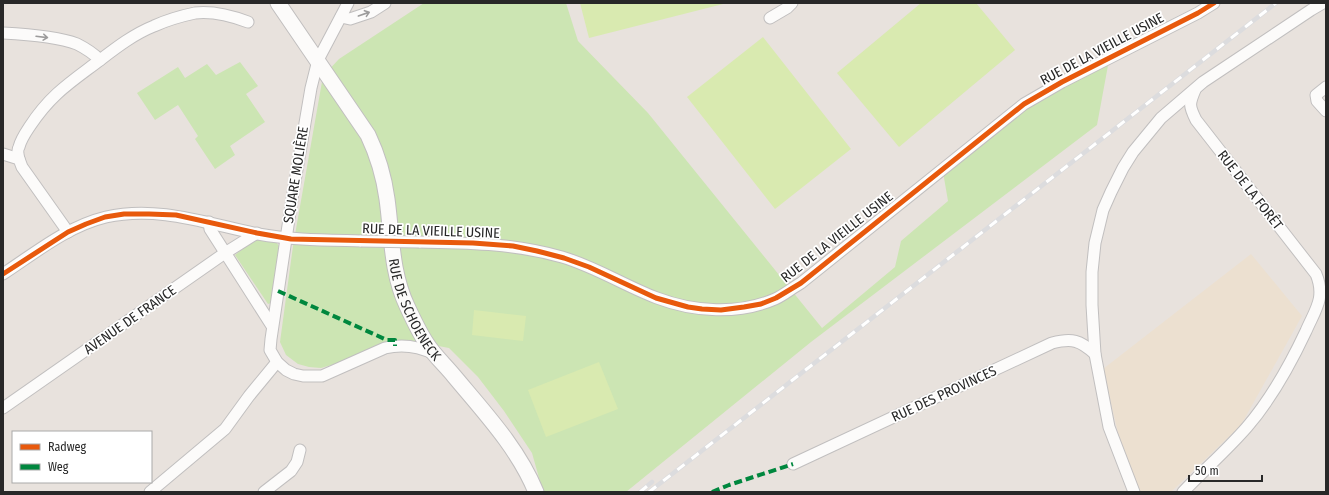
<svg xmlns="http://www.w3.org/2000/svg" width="1329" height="495" font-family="'Fira Sans Condensed',sans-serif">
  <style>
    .education { fill: #ece0d0 }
    .green { fill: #cce5b3 }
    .pitch { fill: #d9eab0 }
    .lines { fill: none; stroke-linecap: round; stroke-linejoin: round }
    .minor-casing { stroke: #c1bfbf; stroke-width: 13 }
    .secondary-casing { stroke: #c1bfbf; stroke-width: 17 }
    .minor { stroke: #fcfbfa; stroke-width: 11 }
    .secondary { stroke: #fcfbfa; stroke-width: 15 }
    .rail-casing { stroke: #dcdcde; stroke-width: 4.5 }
    .rail { stroke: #fff; stroke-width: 3; stroke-dasharray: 9; stroke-linecap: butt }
    .minor-bridge-casing { stroke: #c1bfbf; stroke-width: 13; stroke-linecap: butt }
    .minor-bridge { stroke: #fcfbfa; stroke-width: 11 }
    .quiet { stroke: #00873e; stroke-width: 4; stroke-dasharray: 8 4; stroke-linecap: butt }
    .cycleway-casing { stroke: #fff; stroke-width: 8 }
    .cycleway { stroke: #e8590c; stroke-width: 5 }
    .oneway { stroke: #9d9c9c }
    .labels { text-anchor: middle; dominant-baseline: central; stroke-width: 3.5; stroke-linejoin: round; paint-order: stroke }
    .street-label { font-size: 14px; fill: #282828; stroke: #fff }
  </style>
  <rect width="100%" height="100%" fill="#e8e2dd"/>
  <path class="education" d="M1251 254 1302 316 1241 425 1171 492H1140L1118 433 1103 369Z"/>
  <g class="green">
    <path d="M424 3H566L578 41 648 113 822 328 895 267 901 241 948 201 943 172 1023 107 1109 60 1097 125 811 342 626 492H543L532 453 504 411 478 377 449 348 428 344 363 352 338 363 321 368 309 367 298 364 286 355 280 342 293 246 323 76 339 59Z"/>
    <path d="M240 62 258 86 246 94 265 122 230 146 235 155 215 169 195 139 198 136 178 105 155 120 137 93 178 67 185 78 207 64 216 75Z"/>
    <path d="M257 238 276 242 279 246 271 303 268 304 235 255Z"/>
  </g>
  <g class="pitch">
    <path d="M580 3H727L589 38Z"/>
    <path d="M921 3H976L1015 50 899 147 837 73Z"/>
    <path d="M763 37 851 149 775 209 687 97Z"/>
    <path d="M474 310 526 316 523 341 472 335Z"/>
    <path d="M599 362 618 409 546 437 528 390Z"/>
  </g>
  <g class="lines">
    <g class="minor-casing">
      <g id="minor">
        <path d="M348 3 318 60 311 88 292 199 271 339 270 350 277 362 286 370 294 374 303 376H322L385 348C402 344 418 346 434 354"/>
        <path d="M341 17 350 19 371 12 385 3"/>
        <path d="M770 18 787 8 792 3"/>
        <path d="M3 33C22 34 59 37 77 44 85 48 94 54 100 60"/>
        <path d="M1326 87 1316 95 1317 101 1326 111"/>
        <path d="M3 154 19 159 22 167 68 232"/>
        <path d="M19 159C18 155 17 150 19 147 21 139 26 132 30 126 51 94 71 82 100 60 117 47 134 34 154 26 167 20 181 16 195 13 212 11 232 16 248 22"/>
        <path d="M209 222 210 229 272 326"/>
        <path d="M419 242C470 243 512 243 562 257 596 267 625 286 657 298 694 312 738 315 775 299 784 295 792 288 801 283L1024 104 1062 82 1198 13 1214 3"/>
        <path d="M3 274C35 253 68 226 106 217 158 205 208 224 258 234 292 240 326 240 361 241"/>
        <path d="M3 408 225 253 257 233"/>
        <path d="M793 464 1052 343C1072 338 1080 340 1095 354"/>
        <path d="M150 492 225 429 249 396 277 362"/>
        <path d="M264 492 291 471 297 462 300 450"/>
        <path d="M1134 492 1109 427 1095 354 1092 305V272L1095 243 1103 210 1111 192 1123 168 1133 152 1161 118 1203 82 1311 10 1323 3"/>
        <path d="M1183 492C1204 470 1227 450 1247 427 1272 398 1290 365 1306 331 1315 310 1326 298 1316 274L1196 120C1189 106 1189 104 1195 90"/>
      </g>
    </g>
    <g class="secondary-casing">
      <g id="secondary">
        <path id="s1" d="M278 3 368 135C378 156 384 177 387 199 392 235 391 272 407 306 413 319 419 332 427 344 434 355 445 365 454 376 484 412 518 448 536 492"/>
      </g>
    </g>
    <use href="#minor" class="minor"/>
    <use href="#secondary" class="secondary"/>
    <g class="rail-casing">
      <g id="rail">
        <path d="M640 492 652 482"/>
        <path d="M649 492 1276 3"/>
      </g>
    </g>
    <use href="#rail" class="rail"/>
    <g class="minor-bridge-casing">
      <path id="minor-bridge" d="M361 241 419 242"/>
    </g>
    <use href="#minor-bridge" class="minor-bridge"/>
    <g class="quiet">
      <path d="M278 291 387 340H395V346"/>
      <path d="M712 492 729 485 793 464"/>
    </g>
    <g class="cycleway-casing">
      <path id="cycleway" d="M3 274 68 232 86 224 105 217 124 214H149L176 215 257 233 291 239 473 243 513 246 537 251 564 258 589 267 656 298 688 307 702 309 721 310 744 307 761 304 776 298 801 283 1024 104 1062 82 1198 13 1214 3"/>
    </g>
    <use href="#cycleway" class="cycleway"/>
  </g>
  <defs><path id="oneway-shaft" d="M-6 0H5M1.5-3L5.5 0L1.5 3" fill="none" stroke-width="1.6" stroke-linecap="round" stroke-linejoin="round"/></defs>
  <g class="oneway">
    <use href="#oneway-shaft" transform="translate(364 14) rotate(-19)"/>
    <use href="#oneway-shaft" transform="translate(42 37) rotate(7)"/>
  </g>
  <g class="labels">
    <g class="street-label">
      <text transform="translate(1102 49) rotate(-28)">RUE DE LA VIEILLE USINE</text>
      <text transform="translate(296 175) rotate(-81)">SQUARE MOLIÈRE</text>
      <text transform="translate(1250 190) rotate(52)">RUE DE LA FORÊT</text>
      <text transform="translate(431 231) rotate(2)">RUE DE LA VIEILLE USINE</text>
      <text transform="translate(837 237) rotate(-38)">RUE DE LA VIEILLE USINE</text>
      <text stroke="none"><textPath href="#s1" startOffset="342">RUE DE SCHOENECK</textPath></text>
      <text transform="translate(130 320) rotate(-35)">AVENUE DE FRANCE</text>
      <text transform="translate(944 394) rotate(-25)">RUE DES PROVINCES</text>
    </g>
  </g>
  <rect width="1329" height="495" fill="none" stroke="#282828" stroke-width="8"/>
  <rect x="12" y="431" width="140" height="52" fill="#ffffff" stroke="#a9a9a9"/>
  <rect x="20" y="444" width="20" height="6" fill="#e8590c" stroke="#a9a9a9"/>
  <text x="48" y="451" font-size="12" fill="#282828">Radweg</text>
  <rect x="20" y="464" width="20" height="6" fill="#00873e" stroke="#a9a9a9"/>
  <text x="48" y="471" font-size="12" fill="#282828">Weg</text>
  <path d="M1189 475v6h73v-6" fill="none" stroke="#282828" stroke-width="2"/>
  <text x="1195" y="475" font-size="12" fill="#282828" stroke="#ffffff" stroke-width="3" paint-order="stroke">50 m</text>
</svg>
